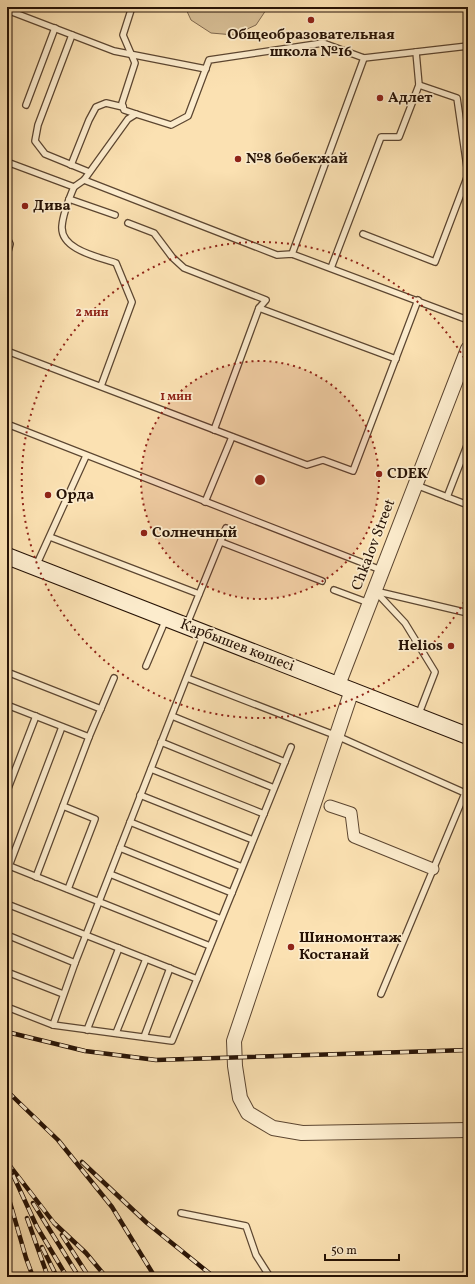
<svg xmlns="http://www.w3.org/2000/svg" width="475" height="1284" font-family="Vollkorn,serif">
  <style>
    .grass { fill: #d7be95; stroke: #7f684e }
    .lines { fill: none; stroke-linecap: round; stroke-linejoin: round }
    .service-casing { stroke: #5c4631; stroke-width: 8 }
    .minor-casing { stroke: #5c4631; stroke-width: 13 }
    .tertiary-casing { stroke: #5c4631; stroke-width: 16 }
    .secondary-casing { stroke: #271306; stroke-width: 18 }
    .service { stroke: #fceccd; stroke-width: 5.5 }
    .minor { stroke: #fceccd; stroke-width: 11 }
    .tertiary { stroke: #fceccd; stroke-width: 14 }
    .secondary { stroke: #fceccd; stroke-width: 16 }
    .rail-casing { stroke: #271306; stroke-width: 4.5 }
    .rail { stroke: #fceccd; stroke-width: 3; stroke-dasharray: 9; stroke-linecap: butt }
    .ring { fill: none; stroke: #8f2418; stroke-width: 2; stroke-dasharray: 2 4 }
    .poi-dot { fill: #8f2418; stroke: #fceccd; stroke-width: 1.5 }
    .labels { text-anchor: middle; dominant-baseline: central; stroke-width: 3.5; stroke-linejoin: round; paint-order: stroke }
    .poi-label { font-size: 15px; font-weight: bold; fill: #271306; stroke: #fceccd; text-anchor: start }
    .street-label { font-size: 15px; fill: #271306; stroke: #fceccd }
    .centre { fill: #8f2418; stroke: #fceccd; stroke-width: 2 }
    .ring-label { font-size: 12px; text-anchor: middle; font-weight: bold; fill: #8f2418; stroke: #fceccd; stroke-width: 3.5; stroke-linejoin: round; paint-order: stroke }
  </style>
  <rect width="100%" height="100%" fill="#fbe1b2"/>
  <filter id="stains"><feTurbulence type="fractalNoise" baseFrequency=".005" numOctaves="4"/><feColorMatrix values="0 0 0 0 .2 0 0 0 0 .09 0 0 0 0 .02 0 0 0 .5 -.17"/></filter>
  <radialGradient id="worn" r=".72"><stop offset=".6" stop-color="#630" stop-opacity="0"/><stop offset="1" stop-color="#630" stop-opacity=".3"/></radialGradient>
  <path class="grass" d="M185 7H268L256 25 234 35 211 33 191 20Z"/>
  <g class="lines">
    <g class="service-casing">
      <g id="service">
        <path d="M132 7 123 35 135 63 122 103 124 110 136 114"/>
        <path d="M7 10 114 51 206 69"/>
        <path d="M72 35 38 125 35 141 45 154 89 172"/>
        <path d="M419 85 457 98 468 174"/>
        <path d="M26 105 55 28"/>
        <path d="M7 162 74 187 84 180 128 119 136 114 171 125 188 116 209 60 323 43 364 58 468 46"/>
        <path d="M71 165 89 120 96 107 106 103 123 107"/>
        <path d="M84 180 277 255 292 254 468 320"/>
        <path d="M74 187C69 199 63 213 62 226 60 250 99 257 116 263L132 302 101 386"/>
        <path d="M69 199 115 215"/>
        <path d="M128 223 154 233 172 257 184 268 266 300 259 308 214 430"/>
        <path d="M363 234 435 262 468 175"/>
        <path d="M7 238 10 244 7 255"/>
        <path d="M292 254 364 58"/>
        <path d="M331 268 381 137H399L419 85 416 52"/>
        <path d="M259 308 396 359"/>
        <path d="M7 351 307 465 323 460 353 471 418 300"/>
        <path d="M7 424 381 570"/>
        <path d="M416 485 468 505"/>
        <path d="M447 497 468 443"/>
        <path d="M205 502 232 437"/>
        <path d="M50 537 199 594"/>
        <path d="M221 542 322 581"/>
        <path d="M36 566 86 456"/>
        <path d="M334 590 369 603"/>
        <path d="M375 591 468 613"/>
        <path d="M376 592 405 623 435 672 418 716"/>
        <path d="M187 624 226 528"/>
        <path d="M146 666 166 619"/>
        <path d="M7 672 101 709"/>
        <path d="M187 678 337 736 465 793"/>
        <path d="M7 705 89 737"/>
        <path d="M7 713 9 706"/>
        <path d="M172 716 285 762"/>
        <path d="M161 742 274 788"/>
        <path d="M151 769 264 814"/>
        <path d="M7 791 36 716"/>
        <path d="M140 795 253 840"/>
        <path d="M63 806 95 819 68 889"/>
        <path d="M130 822 242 867"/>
        <path d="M120 848 232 893"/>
        <path d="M7 865 210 946"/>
        <path d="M9 866 62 727"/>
        <path d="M110 874 221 919"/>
        <path d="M36 877 89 737 114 678"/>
        <path d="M7 904 197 979"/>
        <path d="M7 935 75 963"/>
        <path d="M7 972 63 994"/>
        <path d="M381 994 468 786"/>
        <path d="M7 1007 53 1025 172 1041 291 747"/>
        <path d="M53 1025 75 963 204 633"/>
        <path d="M87 1030 119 948"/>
        <path d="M116 1033 146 959"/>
        <path d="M144 1037 170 968"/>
        <path d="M181 1213 246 1226 256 1255 270 1277"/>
      </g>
    </g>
    <g class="minor-casing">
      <path id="minor" d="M330 806 351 813 354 837 433 869"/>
    </g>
    <g class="tertiary-casing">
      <g id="tertiary">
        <path d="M338 685 468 349"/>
        <path d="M352 690 234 1041 235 1066 240 1098 248 1113 273 1128 302 1133 468 1130"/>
      </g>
    </g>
    <g class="secondary-casing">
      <path id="secondary" d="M7 556 468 736"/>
    </g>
    <use href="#service" class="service"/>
    <use href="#minor" class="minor"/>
    <use href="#tertiary" class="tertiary"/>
    <use href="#secondary" class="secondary"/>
    <g class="rail-casing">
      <g id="rail">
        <path d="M7 1032 85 1051 156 1060 468 1050"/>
        <path d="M7 1091 58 1140 112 1207 155 1277"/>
        <path d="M7 1162 54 1223 86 1253 106 1277"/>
        <path d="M82 1162 147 1223 214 1277"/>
        <path d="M13 1175 37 1227 67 1277"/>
        <path d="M7 1192 26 1258 33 1277"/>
        <path d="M33 1203 79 1277"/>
        <path d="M27 1218 48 1277"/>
        <path d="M62 1235 89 1277"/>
        <path d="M42 1247 57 1277"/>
      </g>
    </g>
    <use href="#rail" class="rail"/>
  </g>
  <circle cx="260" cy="480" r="119" fill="#8f2418" fill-opacity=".12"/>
  <g class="ring">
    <circle cx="260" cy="480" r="119"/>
    <path d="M467 597A238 238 0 1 1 467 363"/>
  </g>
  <g class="poi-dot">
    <circle cx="311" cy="20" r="4"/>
    <circle cx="380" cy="98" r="4"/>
    <circle cx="238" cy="159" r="4"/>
    <circle cx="25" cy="206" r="4"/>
    <circle cx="379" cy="474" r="4"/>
    <circle cx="48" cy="495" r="4"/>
    <circle cx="144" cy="533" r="4"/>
    <circle cx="451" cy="646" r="4"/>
    <circle cx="291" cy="947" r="4"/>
  </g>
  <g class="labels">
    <g class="poi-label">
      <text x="311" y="35" text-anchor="middle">Общеобразовательная<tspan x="311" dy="17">школа №16</tspan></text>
      <text x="388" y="98">Адлет</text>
      <text x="246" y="159">№8 бөбекжай</text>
      <text x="33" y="206">Дива</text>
      <text x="387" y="474">CDEK</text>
      <text x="56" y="495">Орда</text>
      <text x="152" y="533">Солнечный</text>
      <text x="443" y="646" text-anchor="end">Helios</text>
      <text x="299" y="938">Шиномонтаж<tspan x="299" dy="17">Костанай</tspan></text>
    </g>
    <g class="street-label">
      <text transform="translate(374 545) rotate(-69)">Chkalov Street</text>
      <text transform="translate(237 646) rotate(21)">Карбышев көшесі</text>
    </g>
  </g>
  <circle cx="260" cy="480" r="6" class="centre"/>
  <g class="ring-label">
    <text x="92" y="316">2 мин</text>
    <text x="176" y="400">1 мин</text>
  </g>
  <rect width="475" height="1284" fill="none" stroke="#fbe1b2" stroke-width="24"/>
  <rect x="8" y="8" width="459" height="1268" fill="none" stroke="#271306" stroke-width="2"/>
  <rect x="12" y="12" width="451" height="1260" fill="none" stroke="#271306"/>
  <path d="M325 1254v6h74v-6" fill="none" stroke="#271306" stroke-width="2"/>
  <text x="331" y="1254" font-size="12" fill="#271306" stroke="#fceccd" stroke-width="3" paint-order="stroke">50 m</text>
  <rect width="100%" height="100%" filter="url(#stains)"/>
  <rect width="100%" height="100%" fill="url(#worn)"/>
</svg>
